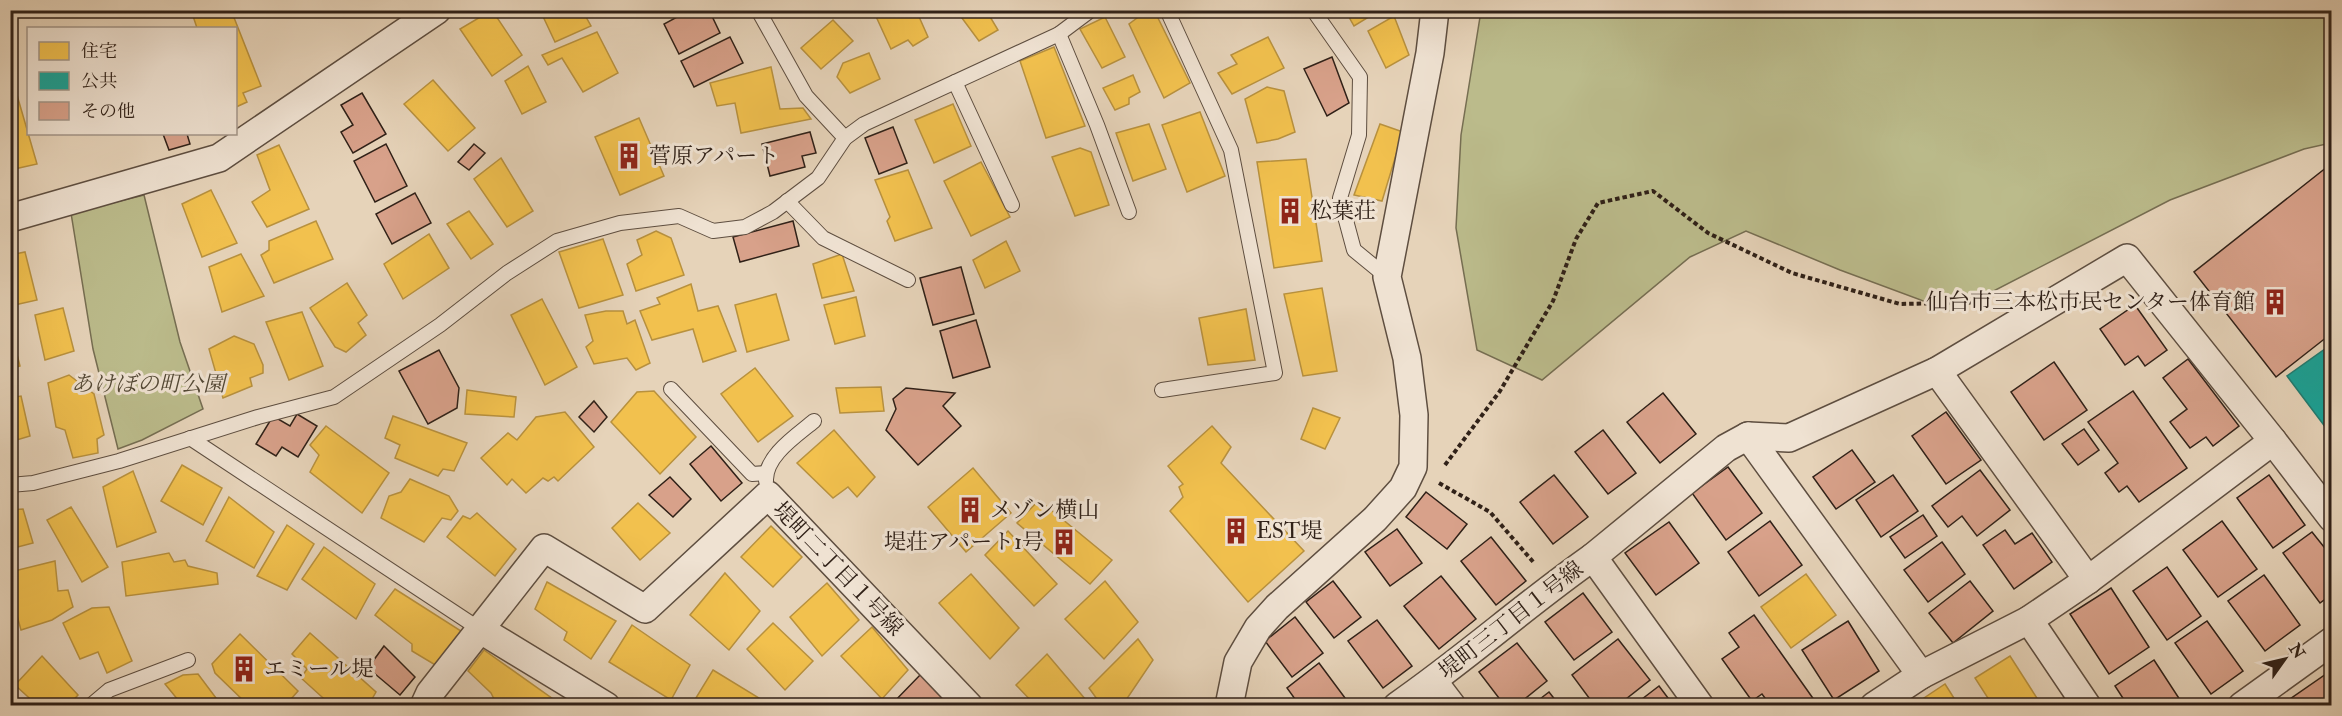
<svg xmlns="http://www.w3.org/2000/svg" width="2342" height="716" font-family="'IM FELL Double Pica','Noto Serif JP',serif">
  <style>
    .green { fill: #bbbb8b; stroke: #766e52; stroke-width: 1.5 }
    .homes { fill: #f2c14e; stroke: #b8913e; stroke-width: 1.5 }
    .public { fill: #17a398; stroke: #1e7c72; stroke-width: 1.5 }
    .building { fill: #d8a18a; stroke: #302118; stroke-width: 1.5 }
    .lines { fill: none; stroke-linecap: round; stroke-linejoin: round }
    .service-casing { stroke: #5e4e40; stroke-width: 16 }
    .minor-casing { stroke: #5e4e40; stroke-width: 30 }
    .path { stroke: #302118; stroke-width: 4; stroke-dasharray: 4.5 3; stroke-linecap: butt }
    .service { stroke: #efe2d2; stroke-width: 14 }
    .minor { stroke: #efe2d2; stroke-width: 27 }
    .labels { text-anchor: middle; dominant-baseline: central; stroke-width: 6; stroke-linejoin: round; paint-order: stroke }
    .poi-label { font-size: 22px; fill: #302118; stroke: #efe2d2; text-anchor: start }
    .park-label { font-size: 22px; font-style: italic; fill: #534835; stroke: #efe2d2 }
    .street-label { font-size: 22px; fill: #302118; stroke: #efe2d2 }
  </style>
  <rect width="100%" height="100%" fill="#e6d3b9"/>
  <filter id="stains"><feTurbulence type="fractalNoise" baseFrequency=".00333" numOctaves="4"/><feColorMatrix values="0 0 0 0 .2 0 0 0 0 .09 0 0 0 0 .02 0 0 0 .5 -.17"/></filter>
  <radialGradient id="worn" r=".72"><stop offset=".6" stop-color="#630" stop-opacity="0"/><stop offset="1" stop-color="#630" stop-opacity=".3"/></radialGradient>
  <g class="green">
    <path d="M1481 11H2331V143L2304 149 2170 200 1953 312 1840 270 1746 231 1690 257 1542 380 1477 350 1456 228 1461 135Z"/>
    <path d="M144 195 180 342 203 409 142 440 118 449 93 349 71 213Z"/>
  </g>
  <g class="homes">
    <path d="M191 10H231L261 86 243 93 247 102 236 107V28H197Z"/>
    <path d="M492 10 522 55 492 76 460 29Z"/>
    <path d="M540 10H582L591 26 555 42Z"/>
    <path d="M873 10H916L928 37 913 46 908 40 891 49Z"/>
    <path d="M956 10H986L998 30 979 41Z"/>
    <path d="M1148 10H1154L1190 83 1164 98 1129 24Z"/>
    <path d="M1345 10H1376L1377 12 1354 26Z"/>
    <path d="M1394 16 1409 55 1386 68 1368 31Z"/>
    <path d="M1105 17 1125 57 1102 68 1080 29Z"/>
    <path d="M833 20 853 41 821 69 801 48Z"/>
    <path d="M597 32 618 73 583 92 562 58 548 65 542 55Z"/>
    <path d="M1268 37 1284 68 1232 94 1218 73 1237 64 1231 55Z"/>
    <path d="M1054 47 1085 126 1046 138 1020 61Z"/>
    <path d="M869 53 880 79 850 93 837 77 843 63Z"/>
    <path d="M528 66 546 102 522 114 505 81Z"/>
    <path d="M771 67 780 109 803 108 811 119 741 133 735 103 717 106 710 83Z"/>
    <path d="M1133 75 1140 92 1129 98V104L1115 110 1103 88Z"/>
    <path d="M433 80 475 128 448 151 404 104Z"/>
    <path d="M1267 87 1284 91 1295 132 1278 139 1257 143 1245 99Z"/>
    <path d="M17 95 37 164 10 170V97Z"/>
    <path d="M953 104 971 146 934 163 915 120Z"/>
    <path d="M1200 112 1225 176 1187 192 1162 125Z"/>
    <path d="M639 118 664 176 620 195 595 137Z"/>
    <path d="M1149 124 1166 169 1133 181 1116 133Z"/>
    <path d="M1380 124 1403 132 1382 201 1354 195Z"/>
    <path d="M279 145 309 209 267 227 252 202 270 190 257 155Z"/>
    <path d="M1080 148 1091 152 1109 205 1075 216 1052 157Z"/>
    <path d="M501 158 533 211 507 227 474 179Z"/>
    <path d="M1306 159 1322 261 1274 268 1257 162Z"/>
    <path d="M981 162 1010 217 971 236 944 181Z"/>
    <path d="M908 170 932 228 895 241 887 221 890 217 875 180Z"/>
    <path d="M211 190 237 243 202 257 182 204Z"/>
    <path d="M469 211 493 244 471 259 447 224Z"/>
    <path d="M316 221 333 259 274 283 261 255 269 250V241Z"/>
    <path d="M656 231 671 238 684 275 636 291 627 264 642 255 637 240Z"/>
    <path d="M429 234 449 268 403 299 384 264Z"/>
    <path d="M603 239 623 295 579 308 559 252Z"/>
    <path d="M1006 241 1020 271 985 288 973 260Z"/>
    <path d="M25 252 37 300 10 306V255Z"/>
    <path d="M241 254 264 296 222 312 209 267Z"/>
    <path d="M842 254 854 291 822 298 813 264Z"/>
    <path d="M347 283 367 315 358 323 366 335 346 352 335 347 310 308Z"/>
    <path d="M691 284 698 311 718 306 736 351 703 362 693 329 652 340 640 311 660 304 657 298Z"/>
    <path d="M1322 288 1337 371 1303 376 1284 294Z"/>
    <path d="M776 294 789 340 747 352 735 305Z"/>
    <path d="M856 297 865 336 835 344 824 305Z"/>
    <path d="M542 299 577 367 545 385 511 315Z"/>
    <path d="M63 308 74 351 45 360 35 315Z"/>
    <path d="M1246 309 1255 360 1208 365 1199 318Z"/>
    <path d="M606 311H623L627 324 635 320 650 363 636 370 627 358 594 364 586 347 593 341 585 315Z"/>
    <path d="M302 312 323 366 289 380 266 322Z"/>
    <path d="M10 327 20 366 10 369Z"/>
    <path d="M234 336 254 344 263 365V373L250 378 252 386 223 398 209 349Z"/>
    <path d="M755 368 793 416 758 442 721 394Z"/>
    <path d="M69 375 94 394 104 435 97 439 98 453 73 458 65 430 56 427 48 383Z"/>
    <path d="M881 387 884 411 840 413 836 388Z"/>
    <path d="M467 390 516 397 514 417 465 414Z"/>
    <path d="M654 391 696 437 660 474 611 422 637 392Z"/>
    <path d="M21 396 30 436 10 442V398Z"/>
    <path d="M1313 408 1340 418 1325 449 1301 439Z"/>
    <path d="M565 412 594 447 558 481 554 477 548 481 543 478 526 493 512 479 507 485 481 458 508 433 517 440 536 417Z"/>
    <path d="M393 416 467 443 454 471 443 469 438 476 395 458 400 445 385 438Z"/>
    <path d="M326 426 389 473 362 513 310 472 319 455 310 445Z"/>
    <path d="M1212 426 1231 447 1221 463 1304 551 1248 602 1170 511 1183 497 1179 487 1183 484 1168 466Z"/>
    <path d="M834 430 875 477 857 497 848 487 833 498 797 463Z"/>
    <path d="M182 465 222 488 203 525 161 501Z"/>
    <path d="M973 468 1011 513 966 552 928 507Z"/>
    <path d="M133 471 156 532 117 547 103 487Z"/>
    <path d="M410 479 449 496 458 511 451 520 442 518 424 542 381 518 389 496 401 492Z"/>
    <path d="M229 497 274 532 254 568 206 541Z"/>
    <path d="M1039 500 1112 560 1090 584 1017 523Z"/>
    <path d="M638 503 670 533 640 560 612 528Z"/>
    <path d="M71 507 108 567 82 582 47 520Z"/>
    <path d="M23 509 33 543 10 549V510Z"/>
    <path d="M477 513 516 549 495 576 447 537 463 516 470 519Z"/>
    <path d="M287 525 314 544 287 590 257 576Z"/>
    <path d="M771 526 802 557 773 587 741 557Z"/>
    <path d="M1008 531 1057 584 1034 606 985 555Z"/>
    <path d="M324 547 375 584 356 619 302 579Z"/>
    <path d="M169 553 174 562 185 560 188 566 217 573 218 584 126 596 122 562Z"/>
    <path d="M55 561 58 591 68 590 73 607 52 620 21 630 10 590V572Z"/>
    <path d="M725 573 760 611 729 650 690 615Z"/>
    <path d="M971 574 1019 628 990 659 939 603Z"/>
    <path d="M1806 574 1836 615 1791 648 1761 607Z"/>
    <path d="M1105 581 1138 622 1104 659 1065 619Z"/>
    <path d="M547 582 616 621 591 659 564 640 567 632 535 609Z"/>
    <path d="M827 583 859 620 822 656 790 617Z"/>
    <path d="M395 589 461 631 455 644 437 666 412 651V644L375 615Z"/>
    <path d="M109 607 132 661 107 673 98 652 80 659 63 623 92 608Z"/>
    <path d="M773 623 813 661 785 690 747 649Z"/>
    <path d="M632 625 690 665 671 700 609 662Z"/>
    <path d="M872 627 908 670 882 699 841 656Z"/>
    <path d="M310 633 376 692 368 706H332L301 678 307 669 292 654Z"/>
    <path d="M240 634 298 691 285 706H249L215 673 212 664Z"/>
    <path d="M1138 639 1153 660 1122 706H1102L1089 688Z"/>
    <path d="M484 650 553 699 548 706H501L495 701 491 693 468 671Z"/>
    <path d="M1047 654 1086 700 1080 706H1036L1016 685Z"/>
    <path d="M42 656 78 695 68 706H38L15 685Z"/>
    <path d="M2010 656 2042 706H1993L1975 678Z"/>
    <path d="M713 670 772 706H691Z"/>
    <path d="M198 674 222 706H183L165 684 183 675Z"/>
    <path d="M1945 684 1959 706H1912Z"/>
  </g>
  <path class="public" d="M2332 344V436L2287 376Z"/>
  <g class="building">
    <path d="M690 10H709L720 33 679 54 664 24Z"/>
    <path d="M730 37 743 63 694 87 681 61Z"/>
    <path d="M1332 57 1349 103 1327 116 1304 69Z"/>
    <path d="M362 93 386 134 353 153 341 132 353 125 341 105Z"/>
    <path d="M893 127 907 163 879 174 865 138Z"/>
    <path d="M810 132 816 153 802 156 805 167 770 176 762 144Z"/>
    <path d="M163 134H187L190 144 169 150Z"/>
    <path d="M386 144 407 186 375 202 354 161Z"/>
    <path d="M474 144 485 153 469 170 458 162Z"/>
    <path d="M2327 167 2332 173V333L2276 377 2194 272Z"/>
    <path d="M415 193 431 223 392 244 376 214Z"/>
    <path d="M793 221 799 246 740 262 733 237Z"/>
    <path d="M961 267 974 314 933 325 920 278Z"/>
    <path d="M2135 305 2167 350 2145 366 2138 356 2125 365 2100 329Z"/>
    <path d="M976 320 990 367 953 378 940 331Z"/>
    <path d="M439 350 459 388 457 408 428 424 399 371Z"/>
    <path d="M2188 359 2239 426 2213 446 2206 437 2190 448 2170 422 2187 409 2163 378Z"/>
    <path d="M2054 362 2087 410 2044 440 2011 392Z"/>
    <path d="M906 388 955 393 943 406 961 426 918 465 886 430 896 409 893 399Z"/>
    <path d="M2133 391 2187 468 2139 502 2127 486 2119 492 2105 473 2118 463 2088 422Z"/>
    <path d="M1663 393 1696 434 1660 463 1627 422Z"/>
    <path d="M594 401 607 417 594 432 579 417Z"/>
    <path d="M1946 412 1981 460 1946 484 1912 436Z"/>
    <path d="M297 414 317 426 298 457 282 447 276 456 256 444 273 416 290 426Z"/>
    <path d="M2084 429 2099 450 2078 465 2062 444Z"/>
    <path d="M1603 430 1636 473 1608 494 1575 452Z"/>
    <path d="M711 446 742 483 721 501 690 464Z"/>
    <path d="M1852 450 1875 482 1836 509 1813 477Z"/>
    <path d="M1728 467 1762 513 1726 540 1692 493Z"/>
    <path d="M1980 470 2010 510 1977 536 1962 516 1948 527 1932 506Z"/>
    <path d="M1554 475 1588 517 1553 544 1520 502Z"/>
    <path d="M1893 475 1918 511 1881 537 1856 500Z"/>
    <path d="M2269 475 2305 525 2273 548 2237 498Z"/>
    <path d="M670 477 691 499 673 517 649 495Z"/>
    <path d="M1426 492 1467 524 1447 549 1406 517Z"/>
    <path d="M1923 515 1937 536 1905 558 1890 537Z"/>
    <path d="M1770 521 1802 565 1759 596 1728 552Z"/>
    <path d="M2222 521 2257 569 2218 597 2183 550Z"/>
    <path d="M1669 522 1699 563 1656 595 1625 553Z"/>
    <path d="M1397 529 1422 563 1390 586 1365 552Z"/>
    <path d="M2005 530 2015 544 2032 533 2052 562 2014 589 1983 545Z"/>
    <path d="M2312 532 2332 557V594L2320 603 2283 553Z"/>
    <path d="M1491 537 1526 581 1496 605 1461 561Z"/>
    <path d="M1942 542 1965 574 1928 602 1904 570Z"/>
    <path d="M2167 567 2201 616 2167 640 2133 591Z"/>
    <path d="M2264 575 2300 625 2265 651 2228 601Z"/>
    <path d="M1441 576 1476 619 1439 649 1404 606Z"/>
    <path d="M1333 581 1361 617 1334 638 1306 602Z"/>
    <path d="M1970 581 1993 611 1953 643 1929 613Z"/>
    <path d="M2111 588 2149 647 2109 674 2070 614Z"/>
    <path d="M1583 593 1612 632 1574 660 1545 622Z"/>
    <path d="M1754 615 1817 704 1815 706H1771L1762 694 1752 701 1722 659 1739 647 1729 633Z"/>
    <path d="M1295 617 1323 653 1292 677 1265 641Z"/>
    <path d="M1377 620 1412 666 1383 688 1348 641Z"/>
    <path d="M1848 621 1879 671 1834 700 1802 650Z"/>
    <path d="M2207 621 2243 671 2211 694 2175 643Z"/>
    <path d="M1618 639 1650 680 1617 706H1595L1572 675Z"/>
    <path d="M1517 643 1547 681 1516 706H1505L1479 672Z"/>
    <path d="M384 646 415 677 400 695 368 668Z"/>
    <path d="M2154 660 2184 706H2128L2115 686Z"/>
    <path d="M1319 663 1351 706H1300L1287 688Z"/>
    <path d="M2329 672 2332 675V706H2295L2290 699Z"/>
    <path d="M921 674 952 706H890Z"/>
    <path d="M1659 686 1674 706H1633Z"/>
    <path d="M1549 692 1560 706H1531Z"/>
  </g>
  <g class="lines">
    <g class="service-casing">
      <g id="service">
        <path d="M758 10 806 96 845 138"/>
        <path d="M1313 10 1360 77 1359 135 1340 198 1354 250 1387 277"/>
        <path d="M1059 34 1097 125 1129 212"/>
        <path d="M955 82 1012 205"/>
        <path d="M787 201 823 238 908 280"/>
        <path d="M671 389 752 474 766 473"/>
        <path d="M1162 390 1275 373 1231 150 1167 10"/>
        <path d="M190 438 481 630"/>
        <path d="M766 481C765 456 796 436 814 421"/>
        <path d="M10 485 33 483 119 461 258 417 334 397 440 325 507 273 557 241 620 223 679 216 713 231 745 227 773 212 818 178 845 138 864 124 1059 34 1091 10"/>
        <path d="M90 706 109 690 188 660"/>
      </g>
    </g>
    <g class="minor-casing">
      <g id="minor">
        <path d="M10 218 219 158 437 10"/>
        <path d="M1937 371 2088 580"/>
        <path d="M1748 436 1921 675"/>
        <path d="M1593 557 1726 448 1748 436 1789 438 1937 371 2127 258 2273 441 2332 518"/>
        <path d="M2029 620 2087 706"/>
        <path d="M481 630 606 706"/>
        <path d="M1433 681 1452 706"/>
        <path d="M424 706 430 693 544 548 645 609 768 495 969 706"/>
        <path d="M1229 706 1238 662 1258 628 1277 607 1375 519 1403 488 1413 467 1414 415 1407 358 1387 277 1430 53 1435 10"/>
        <path d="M1397 706C1465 659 1526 604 1593 557L1700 706"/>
        <path d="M1874 706 1921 675 2029 620 2088 580 2273 441"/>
        <path d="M2242 706 2332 641"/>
      </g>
    </g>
    <g class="path">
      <path d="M1445 465 1500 391 1553 301 1576 239 1598 203 1653 191 1708 233 1792 273 1900 304 1989 302"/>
      <path d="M1439 483 1490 512 1535 564"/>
    </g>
    <use href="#service" class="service"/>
    <use href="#minor" class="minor"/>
  </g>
  <defs>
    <g id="building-bare" transform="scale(2.07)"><path d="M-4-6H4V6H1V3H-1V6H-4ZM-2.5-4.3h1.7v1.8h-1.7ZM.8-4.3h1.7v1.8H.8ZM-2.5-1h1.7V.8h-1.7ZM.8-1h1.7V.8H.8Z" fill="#8f2418" stroke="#efe2d2" stroke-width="2.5" paint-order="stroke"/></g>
  </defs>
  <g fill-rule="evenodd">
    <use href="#building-bare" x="629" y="156"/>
    <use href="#building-bare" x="1290" y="211"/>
    <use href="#building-bare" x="2275" y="302"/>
    <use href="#building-bare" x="970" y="510"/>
    <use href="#building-bare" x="1236" y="531"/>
    <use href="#building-bare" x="1064" y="542"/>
    <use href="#building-bare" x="244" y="669"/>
  </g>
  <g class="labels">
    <g class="poi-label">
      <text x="649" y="156">菅原アパート</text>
      <text x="1310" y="211">松葉荘</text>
      <text x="2255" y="302" text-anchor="end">仙台市三本松市民センター体育館</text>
      <text x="990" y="510">メゾン横山</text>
      <text x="1256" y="531">EST堤</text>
      <text x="1044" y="542" text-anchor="end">堤荘アパート1号</text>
      <text x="264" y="669">エミール堤</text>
    </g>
    <g class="park-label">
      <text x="148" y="384">あけぼの町公園</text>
    </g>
    <g class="street-label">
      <text transform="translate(838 569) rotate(46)">堤町二丁目１号線</text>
      <text transform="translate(1511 620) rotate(-38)">堤町三丁目１号線</text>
    </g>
  </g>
  <rect width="2342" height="716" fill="none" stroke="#e6d3b9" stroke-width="36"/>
  <rect x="12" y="12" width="2318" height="692" fill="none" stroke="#302118" stroke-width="3"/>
  <rect x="18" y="18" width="2306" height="680" fill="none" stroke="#302118" stroke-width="1.5"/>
  <rect x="27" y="27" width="210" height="108" fill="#efe2d2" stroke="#a39588" stroke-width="1.5"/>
  <rect x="39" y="42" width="30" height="18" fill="#f2c14e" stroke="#a39588" stroke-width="1.5"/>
  <text x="81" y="57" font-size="18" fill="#302118">住宅</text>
  <rect x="39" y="72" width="30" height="18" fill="#17a398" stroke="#a39588" stroke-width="1.5"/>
  <text x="81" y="87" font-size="18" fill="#302118">公共</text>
  <rect x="39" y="102" width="30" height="18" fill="#d8a18a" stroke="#a39588" stroke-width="1.5"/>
  <text x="81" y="117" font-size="18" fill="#302118">その他</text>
  <g transform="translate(2285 659) rotate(56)" stroke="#efe2d2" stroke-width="4.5" paint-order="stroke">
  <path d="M0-4.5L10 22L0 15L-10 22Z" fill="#302118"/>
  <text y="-9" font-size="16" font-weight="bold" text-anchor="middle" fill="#302118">N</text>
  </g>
  <rect width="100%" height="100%" filter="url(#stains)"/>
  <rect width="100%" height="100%" fill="url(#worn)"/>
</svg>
